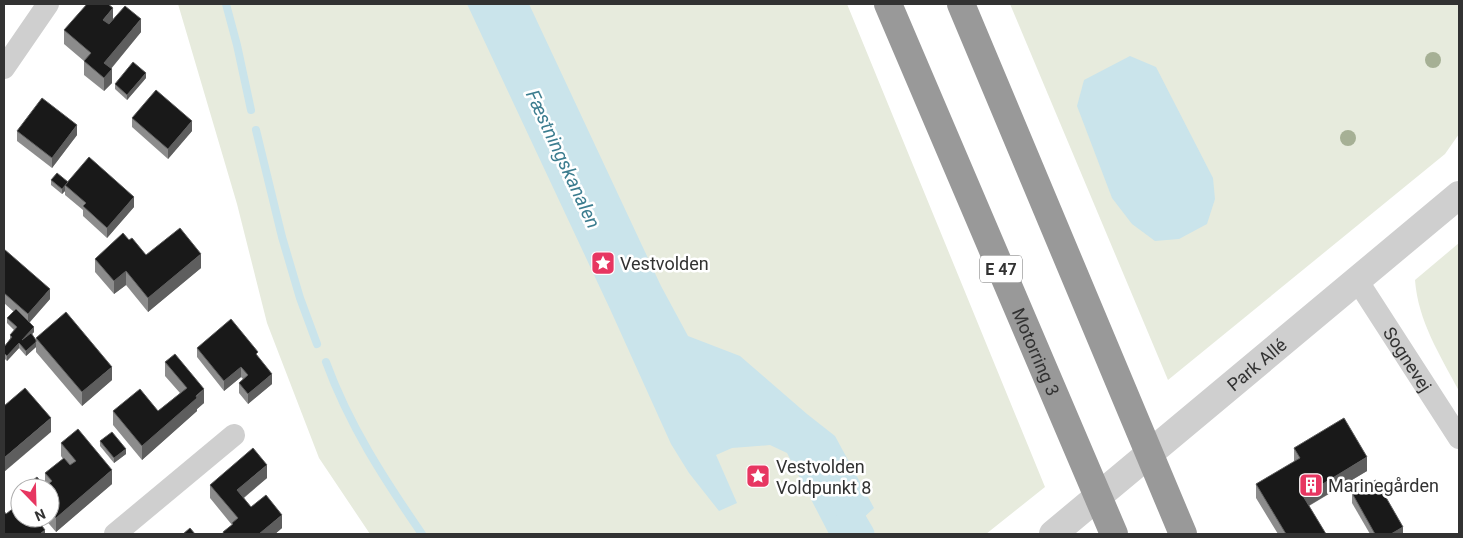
<svg xmlns="http://www.w3.org/2000/svg" width="1463" height="538" font-family="Roboto,sans-serif">
  <style>
    .green { fill: #e7ebdd }
    .water { fill: #cae4eb }
    .lines { fill: none; stroke-linecap: round; stroke-linejoin: round }
    .stream { stroke: #cae4eb; stroke-width: 8 }
    .canal { stroke: #cae4eb; stroke-width: 25 }
    .minor { stroke: #cfcfcf; stroke-width: 22 }
    .tertiary { stroke: #cfcfcf; stroke-width: 28 }
    .motorway { stroke: #999; stroke-width: 28 }
    .tree { fill: #a6b095 }
    .wall { fill: #8c8c8c }
    .shaded-wall { fill: #5e5e5e }
    .building { fill: #191919; stroke: #5e5e5e }
    .labels { text-anchor: middle; dominant-baseline: central; stroke-width: 5; stroke-linejoin: round; paint-order: stroke }
    .shield { fill: #fff; stroke: #707070; stroke-width: 1 }
    .shield-label { font-size: 16px; font-weight: bold; fill: #323232 }
    .poi-label { font-size: 18px; fill: #323232; stroke: #fff; text-anchor: start }
    .street-label { font-size: 18px; fill: #323232; stroke: #fff }
    .water-label { font-size: 19px; font-style: italic; fill: #3c7d8f; stroke: #fff }
  </style>
  <rect width="100%" height="100%" fill="#fff"/>
  <g class="green">
    <path d="M178 4H847L1045 487 986 534H370L319 458 267 323 237 204Z"/>
    <path d="M1010 4H1459V134L1445 154 1168 380Z"/>
    <path d="M1459 243V391C1440 355 1418 321 1415 280Z"/>
  </g>
  <g class="water">
    <path d="M467 4H529L661 286 688 336 740 356 807 414 835 436 874 508 846 534H829L787 453 770 445 732 448 716 455 737 503 719 511 689 473 671 444 610 309Z"/>
    <path d="M1130 56 1156 67 1213 178 1215 199 1207 224 1179 239 1155 241 1132 224 1112 198 1077 106 1084 80Z"/>
  </g>
  <g class="lines">
    <g class="stream">
      <path d="M226 4 237 45 251 110"/>
      <path d="M256 130 282 237 300 298 317 344"/>
      <path d="M326 362C349 425 384 479 422 534"/>
    </g>
    <path class="canal" d="M839 495 862 534"/>
    <g class="minor">
      <path d="M4 68 48 4"/>
      <path id="s1" d="M1357 280 1459 438"/>
      <path d="M115 534 234 435"/>
    </g>
    <path class="tertiary" id="s2" d="M1053 534 1459 195"/>
    <g class="motorway">
      <path id="s3" d="M888 4 1114 534"/>
      <path d="M961 4 1183 534"/>
    </g>
  </g>
  <g class="tree">
    <circle cx="1433" cy="60" r="8"/>
    <circle cx="1348" cy="138" r="8"/>
  </g>
  <g class="wall">
    <path d="M113 20 141 32 111 69 112 83 104 91 84 75V61L64 44V30Z"/>
    <path d="M146 78 127 100 115 89V84Z"/>
    <path d="M132 118 192 131 168 159 132 127Z"/>
    <path d="M17 131 77 135 52 168 17 141Z"/>
    <path d="M51 180 68 182 134 207 107 238 83 216V210L65 195V191L62 194 51 185Z"/>
    <path d="M129 240 146 255 201 268 148 312 126 285 114 294 95 272V259Z"/>
    <path d="M4 249 50 299 30 322 34 332 32 334 36 340V338L112 380 82 406 36 352V347L26 356 19 348 7 361 4 358V347L10 339V335L14 330 7 323V318L14 312 4 303Z"/>
    <path d="M197 348 258 358 272 384 248 404 239 393V383L243 379 241 377 224 391 197 357Z"/>
    <path d="M165 362 204 403 197 409V411L142 460 113 425V411H158L180 393 165 376Z"/>
    <path d="M100 441 126 454 114 463 100 446Z"/>
    <path d="M61 443 112 484 56 532 44 518H50V488H28V484L45 486V473L63 459 61 456Z"/>
    <path d="M1294 448 1367 471 1309 506 1326 534H1278L1256 498V484L1294 462Z"/>
    <path d="M267 478 244 498 251 507 282 528 275 534H223V532L232 525 210 498V485Z"/>
    <path d="M1352 493 1403 534H1370L1352 503Z"/>
  </g>
  <g class="shaded-wall">
    <path d="M113 8V22L103 33V20Z"/>
    <path d="M141 19V32L104 77V63Z"/>
    <path d="M112 69V83L104 91V78Z"/>
    <path d="M146 73V78L127 100V95Z"/>
    <path d="M192 121V131L168 159V149Z"/>
    <path d="M77 125V135L52 168V158Z"/>
    <path d="M65 186V191L62 194V189Z"/>
    <path d="M134 197V207L107 238V228Z"/>
    <path d="M201 254V268L148 312V298Z"/>
    <path d="M126 271V285L114 294V281Z"/>
    <path d="M50 289V299L28 324V314Z"/>
    <path d="M34 327V332L22 345V340Z"/>
    <path d="M36 342V347L26 356V351Z"/>
    <path d="M19 343V348L7 361V356Z"/>
    <path d="M112 367V380L82 406V392Z"/>
    <path d="M241 367V377L224 391V381Z"/>
    <path d="M272 374V384L248 404V394Z"/>
    <path d="M204 389V403L197 409V411L142 460V446Z"/>
    <path d="M51 418V432L4 472V458Z"/>
    <path d="M126 449V454L114 463V458Z"/>
    <path d="M1367 457V471L1303 509V496Z"/>
    <path d="M267 465V478L237 503V490Z"/>
    <path d="M112 470V484L56 532V518Z"/>
    <path d="M282 515V528L275 534H259Z"/>
    <path d="M1403 527V534H1391Z"/>
    <path d="M45 530V534H40Z"/>
  </g>
  <g class="building">
    <path d="M87 4H108L113 8 103 20 109 24 125 6 141 19 104 63 112 69 104 78 84 61 91 53 64 30Z"/>
    <path d="M133 62 146 73 127 95 115 84Z"/>
    <path d="M156 90 192 121 168 149 132 118Z"/>
    <path d="M42 98 77 125 52 158 17 131Z"/>
    <path d="M89 157 134 197 107 228 83 206 86 203 65 185Z"/>
    <path d="M57 173 68 182 62 189 51 180Z"/>
    <path d="M180 228 201 254 148 298 126 271 114 281 95 259 123 233 129 240 132 238 146 255Z"/>
    <path d="M4 249 50 289 28 314 4 293Z"/>
    <path d="M16 309 34 327 22 340 31 333 36 340V342L26 351 19 343 7 356 4 353V347L12 337 10 335 17 327 7 318Z"/>
    <path d="M66 312 112 367 82 392 36 338Z"/>
    <path d="M231 319 258 352 256 354 272 374 248 394 239 383 248 375 241 367 224 381 197 348Z"/>
    <path d="M175 354 204 389 196 396 197 398 142 446 113 411 140 389 158 411 187 388 165 362Z"/>
    <path d="M25 388 51 418 4 458V406Z"/>
    <path d="M1344 418 1367 457 1303 496 1326 534H1286L1256 484 1300 458 1294 448Z"/>
    <path d="M78 429 112 470 56 518 50 511V488H31L28 484 37 477 45 487 52 481 45 473 64 458 70 465 76 461 61 443Z"/>
    <path d="M112 432 126 449 114 458 100 441Z"/>
    <path d="M253 448 267 465 237 490 251 507 266 495 282 515 259 534H224L223 532 233 524 232 523 238 518 210 485Z"/>
    <path d="M1376 480 1403 527 1391 534H1375L1352 493Z"/>
    <path d="M20 503V518H36L45 530 40 534H4V511L6 514Z"/>
    <path d="M190 528 195 534H183Z"/>
  </g>
  <defs>
    <g id="sight-square" transform="scale(1.25)"><rect x="-9" y="-9" width="18" height="18" rx="4" fill="#e73661" stroke="#fff"/><path d="M0-6L1.8-2.2L6-1.7L2.9 1.2L3.7 5.4L0 3.3L-3.7 5.4L-2.9 1.2L-6-1.7L-1.8-2.2Z" fill="#fff"/></g>
    <g id="building-square" transform="scale(1.25)"><rect x="-9" y="-9" width="18" height="18" rx="4" fill="#e73661" stroke="#fff"/><path d="M-4-6H4V6H1V3H-1V6H-4ZM-2.5-4.3h1.7v1.8h-1.7ZM.8-4.3h1.7v1.8H.8ZM-2.5-1h1.7V.8h-1.7ZM.8-1h1.7V.8H.8Z" fill="#fff"/></g>
  </defs>
  <g fill-rule="evenodd">
    <use href="#sight-square" x="603" y="263"/>
    <use href="#sight-square" x="758" y="476"/>
    <use href="#building-square" x="1311" y="485"/>
  </g>
  <g class="labels">
    <rect class="shield" x="980" y="255.5" width="42" height="27" rx="4"/>
    <g class="shield-label">
      <text x="1001" y="269">E 47</text>
    </g>
    <g class="poi-label">
      <text x="620" y="263">Vestvolden</text>
      <text x="776" y="466">Vestvolden<tspan x="776" dy="21">Voldpunkt 8</tspan></text>
      <text x="1328" y="485">Marinegården</text>
    </g>
    <g class="street-label">
      <text stroke="none"><textPath href="#s3" startOffset="378">Motorring 3</textPath></text>
      <text stroke="none"><textPath href="#s1" startOffset="94">Sognevej</textPath></text>
      <text stroke="none"><textPath href="#s2" startOffset="265">Park Allé</textPath></text>
    </g>
    <g class="water-label">
      <text transform="translate(563 159) rotate(65)">Fæstningskanalen</text>
    </g>
  </g>
  <rect width="1463" height="538" fill="none" stroke="#323232" stroke-width="10"/>
  <g transform="translate(35 503) rotate(157)"><circle r="24" fill="#ffffff" stroke="#adadad"/>
  <path d="M0-4L9 19L0 12L-9 19Z" fill="#e73661"/>
  <text y="-8" font-size="14" font-weight="bold" text-anchor="middle" fill="#323232">N</text>
  </g>
</svg>
